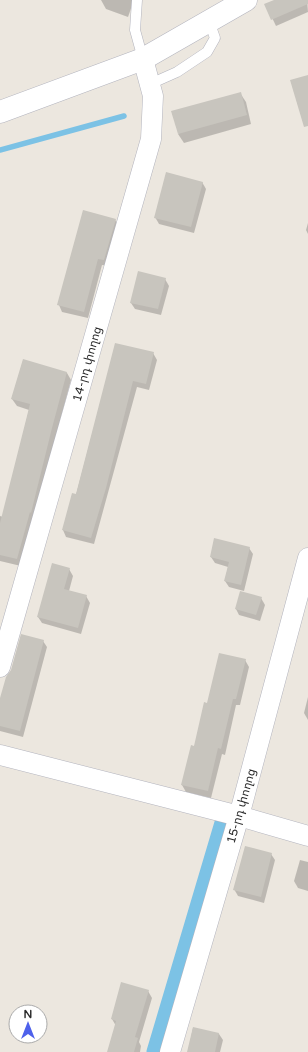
<svg xmlns="http://www.w3.org/2000/svg" width="308" height="1052" font-family="'Varela Round','Noto Sans Armenian',sans-serif">
  <style>
    .shadow { fill: #0003 }
    .lines { fill: none; stroke-linecap: round; stroke-linejoin: round }
    .stream { stroke: #7cc2e5; stroke-width: 5.5 }
    .canal { stroke: #7cc2e5; stroke-width: 19 }
    .building { fill: #c8c5be }
    .service-casing { stroke: #b3b4be; stroke-width: 11 }
    .minor-casing { stroke: #b3b4be; stroke-width: 21 }
    .secondary-casing { stroke: #b3b4be; stroke-width: 23 }
    .service { stroke: #fff; stroke-width: 10 }
    .minor { stroke: #fff; stroke-width: 20 }
    .secondary { stroke: #fff; stroke-width: 22 }
    .labels { text-anchor: middle; dominant-baseline: central; stroke-width: 3.5; stroke-linejoin: round; paint-order: stroke }
    .street-label { font-size: 12px; fill: #2c2c2c; stroke: #fff }
  </style>
  <rect width="100%" height="100%" fill="#ece7df"/>
  <g class="shadow">
    <path d="M101 0H134L128 17 106 9Z"/>
    <path d="M277 0H307L308 12 276 26 266 5Z"/>
    <path d="M240 93 246 102 251 124 184 143 178 134Z"/>
    <path d="M202 182 206 189 194 233 159 224 155 217Z"/>
    <path d="M115 220 119 226 108 266 102 265 88 318 62 312 59 305Z"/>
    <path d="M308 223V234L306 230Z"/>
    <path d="M165 279 169 286 161 315 135 309 131 303Z"/>
    <path d="M116 344 153 353 157 360 149 390 137 387 94 544 66 537 63 530 76 495Z"/>
    <path d="M23 361 67 373 71 380 21 566 0 561V516L3 517 29 410 17 406 12 399Z"/>
    <path d="M249 548 253 554 244 591 229 587 225 581 228 567 215 563 211 557Z"/>
    <path d="M69 569 73 576 69 591 86 596 90 603 81 634 42 623 38 617Z"/>
    <path d="M261 598 265 605 260 621 239 615 236 609Z"/>
    <path d="M43 641 47 647 23 737 0 731V702Z"/>
    <path d="M245 660 249 667 240 705H236L225 755 222 754 211 798 186 792 182 785 208 704Z"/>
    <path d="M308 697V720L304 713Z"/>
    <path d="M271 854 275 860 264 903 238 896 234 889Z"/>
    <path d="M300 860 308 862V891L298 888 294 881Z"/>
    <path d="M122 984 148 991 152 998 139 1042 141 1046 140 1052H108L116 1026 112 1019Z"/>
    <path d="M193 1028 219 1034 223 1040 220 1052H188Z"/>
  </g>
  <g class="lines">
    <path class="stream" d="M0 150 124 116"/>
    <path class="canal" d="M156 1052 224 823"/>
  </g>
  <g class="building">
    <path d="M274 0H308V4L271 20 264 4Z"/>
    <path d="M308 75V126L304 127 290 80Z"/>
    <path d="M241 92 247 115 178 134 171 111Z"/>
    <path d="M166 172 203 182 191 227 154 218Z"/>
    <path d="M83 210 116 219 104 260 98 259 84 312 57 305Z"/>
    <path d="M138 271 166 278 158 309 130 303Z"/>
    <path d="M115 343 154 352 146 384 133 381 106 488 91 538 62 530 72 493 76 494Z"/>
    <path d="M23 359 67 372 52 428 31 513 30 512 17 559 0 555V523L30 404 11 399Z"/>
    <path d="M214 538 250 547 241 585 224 581 229 562 210 557Z"/>
    <path d="M52 563 70 568 64 589 87 595 78 628 37 617Z"/>
    <path d="M240 591 262 597 256 615 235 609Z"/>
    <path d="M21 634 44 640 20 731 0 726V698L6 677 11 670Z"/>
    <path d="M219 653 246 659 236 699H233L221 749 218 748 208 791 181 785 191 745 194 746 204 702 207 703Z"/>
    <path d="M245 846 272 853 261 897 233 890Z"/>
    <path d="M121 982 149 990 135 1037 138 1038 134 1052H107L116 1021 111 1019Z"/>
    <path d="M193 1027 219 1033 215 1052H187Z"/>
  </g>
  <g class="lines">
    <g class="service-casing">
      <g id="service">
        <path d="M137 0 135 30 143 59"/>
        <path d="M150 84 177 72 207 52 215 38 209 21"/>
      </g>
    </g>
    <g class="minor-casing">
      <g id="minor">
        <path d="M0 667 151 139 153 96 143 59"/>
        <path d="M0 755 239 816 308 836"/>
        <path d="M170 1052 239 816 308 558"/>
      </g>
    </g>
    <g class="secondary-casing">
      <path id="secondary" d="M0 112 143 59 246 0"/>
    </g>
    <use href="#service" class="service"/>
    <use href="#minor" class="minor"/>
    <use href="#secondary" class="secondary"/>
  </g>
  <g class="labels">
    <g class="street-label">
      <text transform="translate(87 364) rotate(-74)">14-րդ փողոց</text>
      <text transform="translate(241 806) rotate(-74)">15-րդ փողոց</text>
    </g>
  </g>
  <g transform="translate(28 1024)"><circle r="19" fill="#ffffff" stroke="#ababab"/>
  <path d="M0-3L7 15L0 10L-7 15Z" fill="#4e61eb"/>
  <text y="-6" font-size="11" font-weight="bold" text-anchor="middle" fill="#2c2c2c">N</text>
  </g>
</svg>
